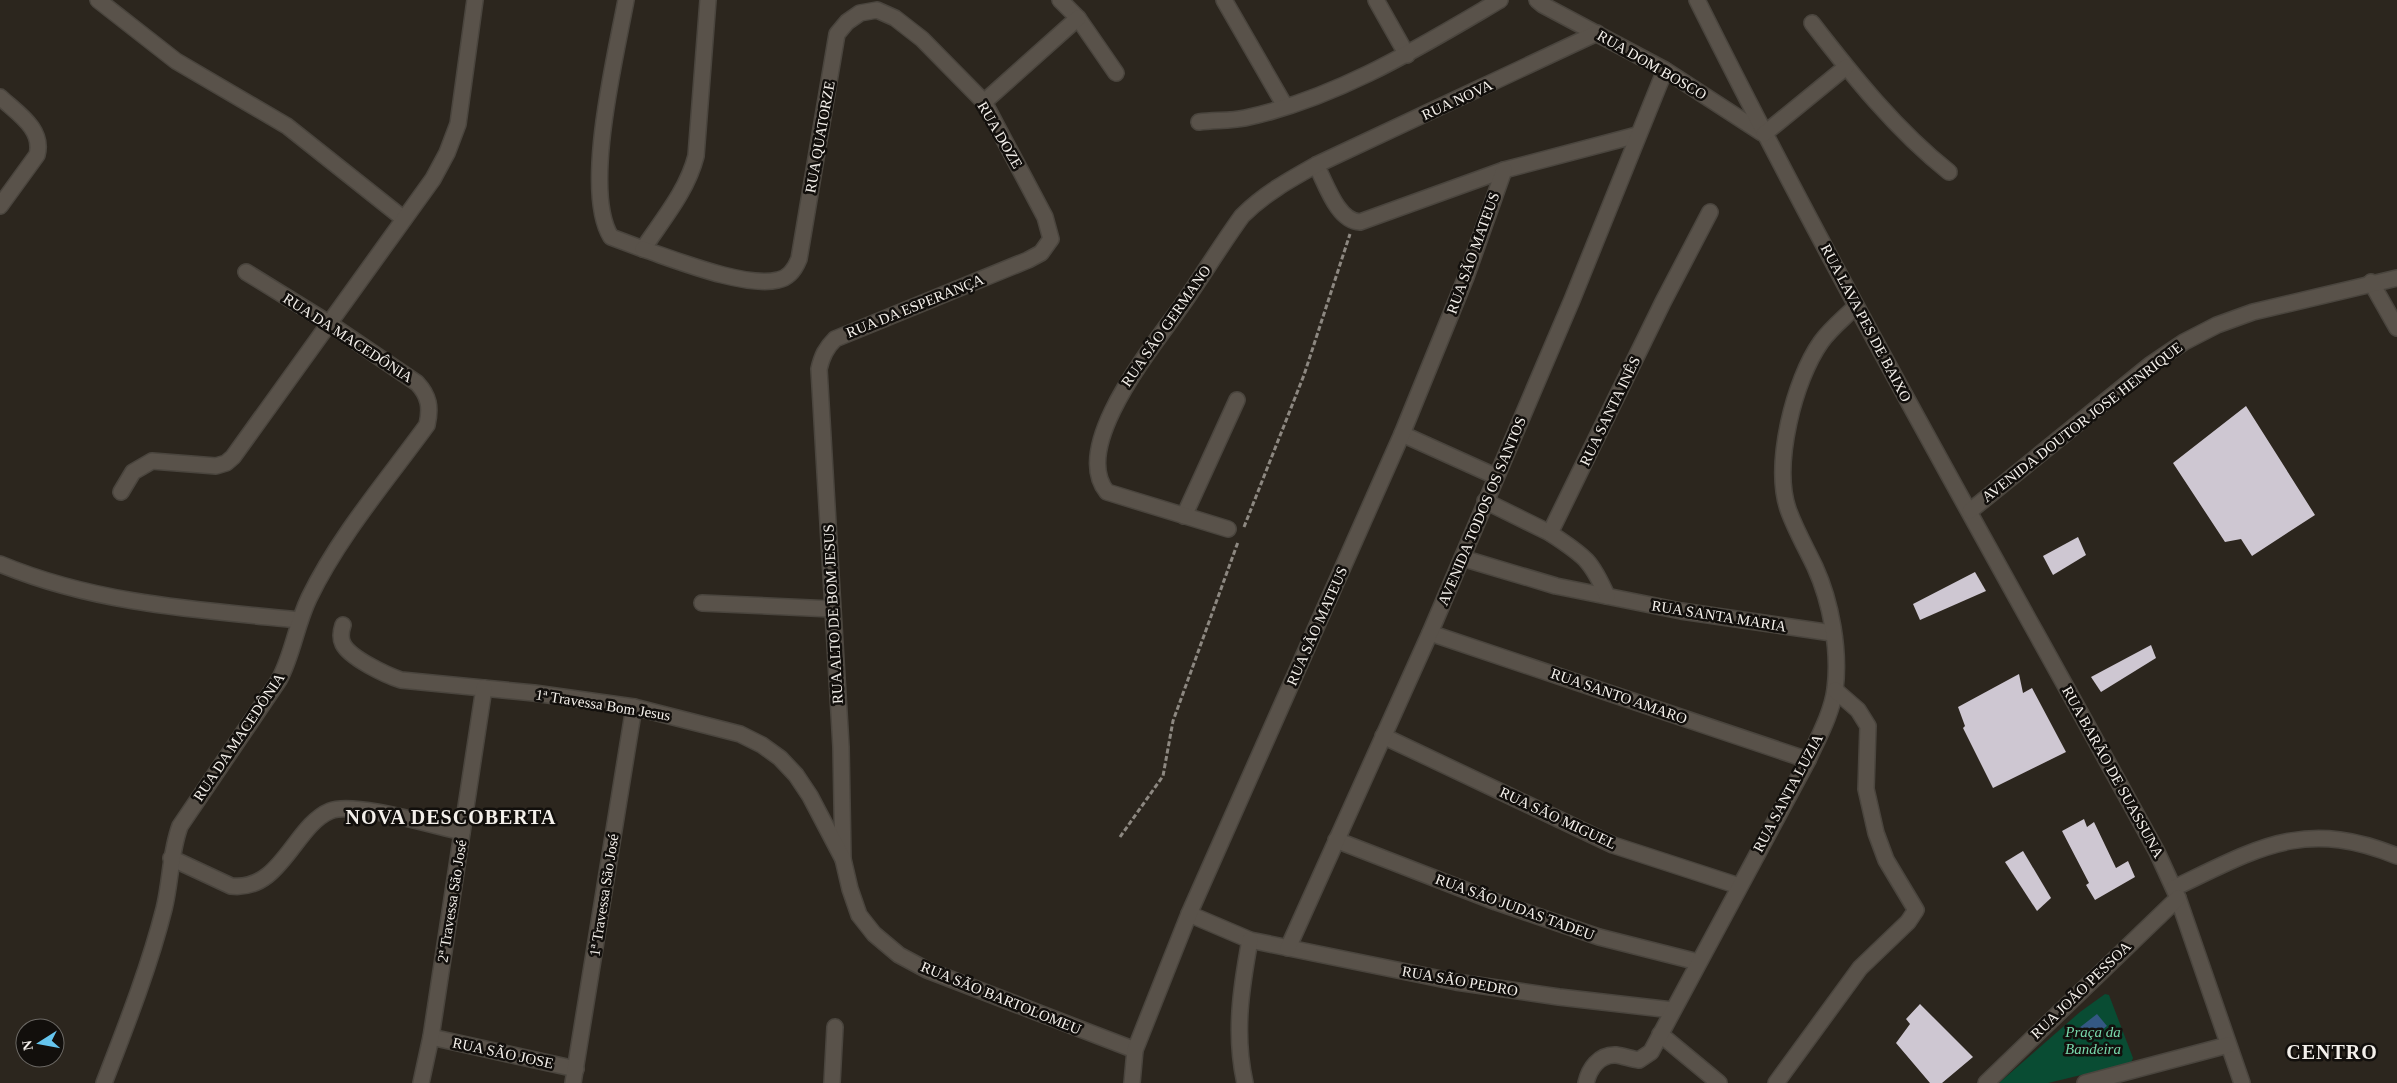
<svg xmlns="http://www.w3.org/2000/svg" width="2397" height="1083" font-family="'Times New Roman',serif">
  <style>
    .green { fill: #094c33 }
    .water { fill: #345883 }
    .building { fill: #cec7d2 }
    .lines { fill: none; stroke-linecap: round; stroke-linejoin: round }
    .minor-casing { stroke: #4a453e; stroke-width: 18 }
    .path { stroke: #8d8881; stroke-width: 3; stroke-dasharray: 5 2.5; stroke-linecap: butt }
    .minor { stroke: #59524a; stroke-width: 15 }
    .labels { text-anchor: middle; dominant-baseline: central; stroke-width: 5; stroke-linejoin: round; paint-order: stroke }
    .street-label { font-size: 15px; fill: #f4f0eb; stroke: #120f0c }
    .park-label { font-size: 15px; font-style: italic; fill: #78d7ab; stroke: #120f0c }
    .district-label { font-size: 20px; font-weight: bold; letter-spacing: 1px; fill: #f4f0eb; stroke: #120f0c }
  </style>
  <rect width="100%" height="100%" fill="#2c261e"/>
  <path class="green" d="M2105 994 2109 995 2133 1058 2131 1063 2048 1083H1999L2080 1012Z"/>
  <path class="water" d="M2097 1014 2107 1026 2089 1040 2079 1028Z"/>
  <g class="building">
    <path d="M2246 406 2315 515 2252 556 2241 539 2225 542 2173 463Z"/>
    <path d="M2078 537 2086 555 2053 575 2043 556Z"/>
    <path d="M1975 572 1986 591 1920 620 1913 604Z"/>
    <path d="M2151 645 2156 658 2101 692 2091 677Z"/>
    <path d="M2019 674 2023 693 2032 688 2066 752 1993 788 1963 728 1965 726 1958 707Z"/>
    <path d="M2084 819 2087 827 2094 822 2116 868 2128 861 2135 877 2095 900 2086 885 2089 883 2062 831Z"/>
    <path d="M2023 851 2051 898 2037 911 2005 862Z"/>
    <path d="M1920 1004 1973 1057 1942 1083H1930L1896 1043 1910 1024 1906 1019Z"/>
  </g>
  <g class="lines">
    <g class="minor-casing">
      <g id="minor">
        <path d="M98 0 176 61 287 126 404 219"/>
        <path d="M626 0C616 55 582 191 611 237L643 249C663 219 687 191 696 156L708 0"/>
        <path d="M1060 0 1078 18 1116 73"/>
        <path d="M1224 0 1285 106"/>
        <path d="M1376 0 1407 55"/>
        <path d="M1537 0 1543 5 1665 70 1762 133"/>
        <path d="M1697 0C1841 289 2002 569 2157 852L2178 898 2242 1083"/>
        <path d="M1812 23C1853 76 1896 130 1949 172"/>
        <path d="M0 97C17 113 44 129 37 155L0 206"/>
        <path d="M984 102 1078 18"/>
        <path d="M1199 122C1214 120 1230 121 1245 118 1338 98 1420 47 1500 0"/>
        <path d="M1764 134 1846 67"/>
        <path d="M1316 165C1326 183 1337 221 1360 222L1504 170 1637 135"/>
        <path d="M643 249C676 260 745 288 778 280 789 278 795 269 799 259L837 34 847 22 860 13 877 10 895 18 922 39 984 102 1045 217 1051 239 1041 253 1028 260 835 339C826 348 822 356 819 369L841 747 843 859"/>
        <path d="M2371 282 2397 328"/>
        <path d="M1402 434 1495 476"/>
        <path d="M121 492 133 472 152 461 216 466 226 463 233 457 433 179 447 153 458 124 475 0"/>
        <path d="M1485 501 1550 533"/>
        <path d="M1970 511 2150 365 2184 342 2217 325 2253 312 2397 278"/>
        <path d="M1184 516 1237 400"/>
        <path d="M1228 529 1107 492C1069 446 1156 343 1182 305 1203 275 1221 245 1242 216 1264 194 1289 180 1316 165L1597 33"/>
        <path d="M1462 558 1556 586 1681 611 1832 633"/>
        <path d="M0 564C96 604 198 610 300 620"/>
        <path d="M1607 596C1590 558 1584 556 1550 533L1663 302 1710 212"/>
        <path d="M702 603 832 609"/>
        <path d="M343 625C341 631 340 638 343 644 350 658 386 675 401 680L534 693 634 707 740 734 762 745 780 758 796 775 810 796 843 859 850 889 859 915 874 934 899 955 927 970 1135 1050"/>
        <path d="M1430 633 1808 760"/>
        <path d="M1383 736 1613 845 1739 886"/>
        <path d="M1336 840 1496 902 1599 937 1698 962"/>
        <path d="M171 858 231 886C281 892 294 826 330 811 354 801 434 826 462 832"/>
        <path d="M2174 888C2258 848 2304 818 2397 856"/>
        <path d="M1189 914 1250 940 1456 982 1559 997 1672 1010"/>
        <path d="M1288 948 1430 633 1572 300 1665 70"/>
        <path d="M1660 1034 1719 1083"/>
        <path d="M431 1037 576 1069"/>
        <path d="M104 1083C126 1026 149 968 164 909 171 881 170 853 180 826L279 680C293 654 296 625 309 598 339 536 387 480 427 425 431 407 429 396 417 383L330 324 246 272"/>
        <path d="M421 1083 431 1037 484 688"/>
        <path d="M573 1083 634 707"/>
        <path d="M832 1083 835 1027"/>
        <path d="M1132 1083 1135 1050 1189 914 1402 434 1466 277 1504 170"/>
        <path d="M1245 1083C1234 1034 1241 988 1250 940"/>
        <path d="M1586 1083C1589 1069 1599 1054 1616 1055 1624 1056 1631 1059 1639 1060L1651 1052 1808 760C1818 738 1832 713 1835 689 1840 651 1831 602 1815 567 1806 548 1795 529 1788 509 1773 464 1794 380 1821 342 1830 329 1844 318 1855 307"/>
        <path d="M1776 1083 1860 968 1908 922 1916 910 1886 860 1876 833 1866 789 1868 726 1858 710 1835 690"/>
        <path d="M1986 1083 2178 898"/>
        <path d="M2085 1083 2228 1045"/>
      </g>
    </g>
    <g class="path">
      <path d="M1244 527 1304 375 1350 234"/>
      <path d="M1120 837 1163 776 1173 721 1238 542"/>
    </g>
    <use href="#minor" class="minor"/>
  </g>
  <g class="labels">
    <g class="street-label">
      <text transform="translate(1652 65) rotate(30)">RUA DOM BOSCO</text>
      <text transform="translate(1457 100) rotate(-25)">RUA NOVA</text>
      <text transform="translate(1000 135) rotate(60)">RUA DOZE</text>
      <text transform="translate(820 137) rotate(-80)">RUA QUATORZE</text>
      <text transform="translate(1473 253) rotate(-70)">RUA SÃO MATEUS</text>
      <text transform="translate(915 306) rotate(-22)">RUA DA ESPERANÇA</text>
      <text transform="translate(1866 323) rotate(62)">RUA LAVA PES DE BAIXO</text>
      <text transform="translate(1166 326) rotate(-55)">RUA SÃO GERMANO</text>
      <text transform="translate(348 338) rotate(33)">RUA DA MACEDÔNIA</text>
      <text transform="translate(1610 411) rotate(-64)">RUA SANTA INÊS</text>
      <text transform="translate(2082 422) rotate(-38)">AVENIDA DOUTOR JOSE HENRIQUE</text>
      <text transform="translate(1482 511) rotate(-67)">AVENIDA TODOS OS SANTOS</text>
      <text transform="translate(833 614) rotate(-93)">RUA ALTO DE BOM JESUS</text>
      <text transform="translate(1719 616) rotate(9)">RUA SANTA MARIA</text>
      <text transform="translate(1317 626) rotate(-66)">RUA SÃO MATEUS</text>
      <text transform="translate(1619 696) rotate(19)">RUA SANTO AMARO</text>
      <text transform="translate(603 705) rotate(9)">1ª Travessa Bom Jesus</text>
      <text transform="translate(239 737) rotate(-56)">RUA DA MACEDÔNIA</text>
      <text transform="translate(2113 772) rotate(61)">RUA BARÃO DE SUASSUNA</text>
      <text transform="translate(1788 793) rotate(-62)">RUA SANTA LUZIA</text>
      <text transform="translate(1558 818) rotate(25)">RUA SÃO MIGUEL</text>
      <text transform="translate(604 895) rotate(-81)">1ª Travessa São José</text>
      <text transform="translate(452 901) rotate(-81)">2ª Travessa São José</text>
      <text transform="translate(1515 907) rotate(20)">RUA SÃO JUDAS TADEU</text>
      <text transform="translate(1460 981) rotate(10)">RUA SÃO PEDRO</text>
      <text transform="translate(2081 990) rotate(-44)">RUA JOÃO PESSOA</text>
      <text transform="translate(1001 998) rotate(22)">RUA SÃO BARTOLOMEU</text>
      <text transform="translate(503 1053) rotate(12)">RUA SÃO JOSE</text>
    </g>
    <g class="park-label">
      <text x="2093" y="1032">Praça da<tspan x="2093" dy="17">Bandeira</tspan></text>
    </g>
    <g class="district-label">
      <text x="451" y="817">NOVA DESCOBERTA</text>
      <text x="2332" y="1052">CENTRO</text>
    </g>
  </g>
  <g transform="translate(40 1043) rotate(259)"><circle r="24" fill="#120f0c" stroke="#6c6965"/>
  <path d="M0-4L9 19L0 12L-9 19Z" fill="#65c5ee"/>
  <text y="-8" font-size="14" font-weight="bold" text-anchor="middle" fill="#f4f0eb">N</text>
  </g>
</svg>
